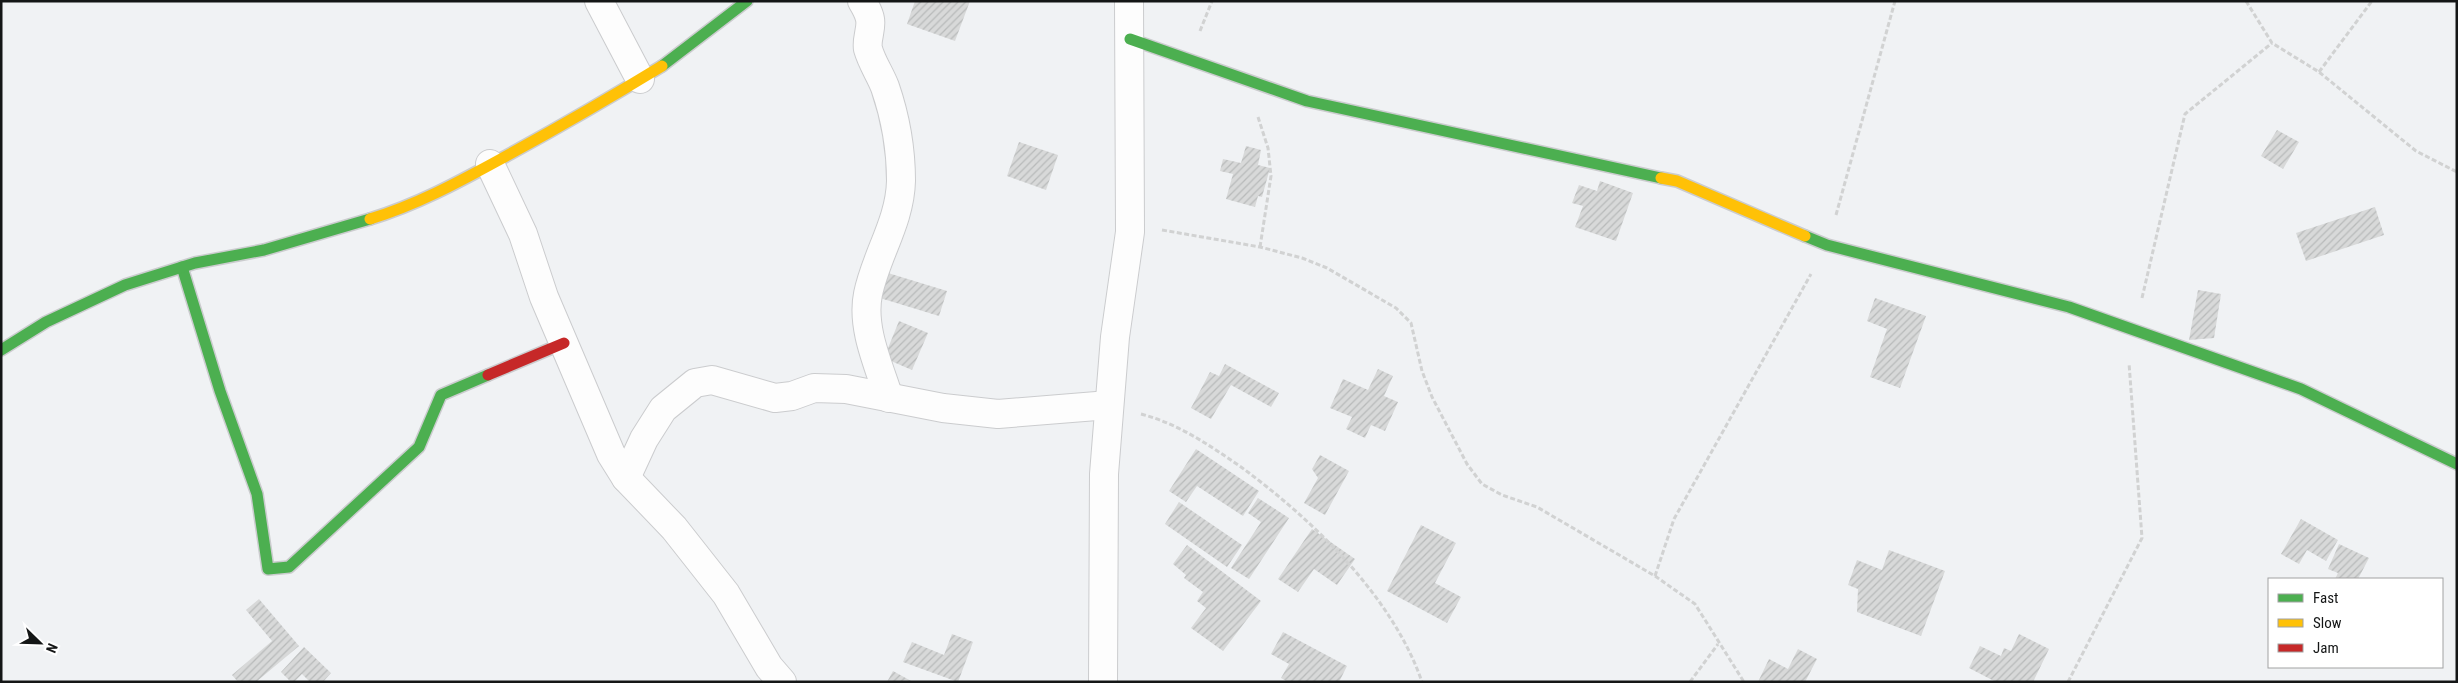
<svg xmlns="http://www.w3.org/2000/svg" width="2458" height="683" font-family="'Roboto Condensed',sans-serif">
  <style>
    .building { fill: url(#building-hatch) }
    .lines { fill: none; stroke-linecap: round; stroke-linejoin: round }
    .street-casing { stroke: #cbccce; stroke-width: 30 }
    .fast-casing { stroke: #cbccce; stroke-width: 14 }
    .slow-casing { stroke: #cbccce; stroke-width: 14 }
    .jam-casing { stroke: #cbccce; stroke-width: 14 }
    .path { stroke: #d1d2d2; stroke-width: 3; stroke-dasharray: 5 2.5; stroke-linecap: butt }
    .street { stroke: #fdfdfd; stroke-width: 28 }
    .fast { stroke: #4caf50; stroke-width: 11 }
    .slow { stroke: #ffc107; stroke-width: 11 }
    .jam { stroke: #c62828; stroke-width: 11 }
  </style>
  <defs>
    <pattern id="building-hatch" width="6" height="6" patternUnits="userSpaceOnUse" patternTransform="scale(1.25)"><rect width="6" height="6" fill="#d8d9d9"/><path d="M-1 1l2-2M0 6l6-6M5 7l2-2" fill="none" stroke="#b8baba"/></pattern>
  </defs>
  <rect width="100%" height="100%" fill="#f0f2f4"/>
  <g class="building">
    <path d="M915 1H970L955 41 907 24Z"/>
    <path d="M2277 130 2299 142 2283 169 2261 156Z"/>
    <path d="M1019 142 1058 155 1046 190 1007 176Z"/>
    <path d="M1246 146 1261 150 1258 165 1270 168 1262 197 1258 196 1255 207 1226 199 1233 174 1220 171 1223 159 1241 163Z"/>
    <path d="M1600 181 1633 193 1616 241 1575 227 1583 206 1572 203 1579 185 1597 191Z"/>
    <path d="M2375 207 2384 235 2306 261 2296 233Z"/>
    <path d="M888 273 947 291 939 316 880 298Z"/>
    <path d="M2198 290 2221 294 2214 338 2189 340Z"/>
    <path d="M1875 298 1926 316 1900 388 1870 377 1887 329 1867 321Z"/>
    <path d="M899 321 928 333 912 370 884 358Z"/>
    <path d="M1225 364 1279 393 1271 407 1231 385 1211 419 1191 408 1210 372 1219 376Z"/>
    <path d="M1378 369 1393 376 1384 396 1398 402 1385 431 1371 425 1365 438 1346 429 1352 417 1330 408 1343 379 1368 390Z"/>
    <path d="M1196 449 1259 491 1243 516 1197 486 1186 502 1169 491Z"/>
    <path d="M1320 455 1349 471 1325 515 1304 503 1318 478 1312 469Z"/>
    <path d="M1258 498 1289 518 1249 579 1231 568 1261 522 1248 513Z"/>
    <path d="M1179 502 1242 545 1227 567 1165 524Z"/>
    <path d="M2301 519 2338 540 2326 561 2307 550 2299 564 2281 554Z"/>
    <path d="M1421 525 1456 543 1435 583 1461 597 1447 623 1387 591Z"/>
    <path d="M1312 529 1355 559 1337 585 1314 569 1298 592 1278 579Z"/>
    <path d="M2339 544 2369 558 2358 579H2335L2338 573 2328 569Z"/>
    <path d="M1187 545 1261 601 1223 651 1191 628 1206 608 1197 601 1203 592 1184 578 1186 575 1173 564Z"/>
    <path d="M1889 550 1945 571 1921 636 1857 612 1858 589 1848 585 1857 560 1882 570Z"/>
    <path d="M259 599 299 646 256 682H238L232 675 272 641 246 610Z"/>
    <path d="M1283 632 1347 666 1339 682H1288L1281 678 1289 664 1271 654Z"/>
    <path d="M952 634 973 642 958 682 903 662 912 642 944 655Z"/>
    <path d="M2019 634 2049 649 2033 682H1996L1969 668 1980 646 2001 656 2004 648 2011 651Z"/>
    <path d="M304 647 331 673 323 682H310L302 674 294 682H291L281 672Z"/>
    <path d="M1798 649 1817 659 1805 682H1758L1769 659 1788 669Z"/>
    <path d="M893 671 913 682H887Z"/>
  </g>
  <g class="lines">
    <g class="street-casing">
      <g id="street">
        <path d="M599 1 640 79"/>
        <path d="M862 1C865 6 869 13 870 19 872 29 866 39 868 49 872 63 880 74 885 87 895 116 901 151 901 181 900 222 876 255 868 294 861 328 879 366 889 398"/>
        <path d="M490 164 523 234 544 297 611 454 626 478 674 528 726 594 769 667 782 682"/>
        <path d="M626 478 644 439 663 409 695 383 712 380 775 398 792 396 814 388 846 389 943 408 998 414 1109 405"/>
        <path d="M1103 682 1104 474 1115 337 1130 232 1129 1"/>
      </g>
    </g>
    <g class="fast-casing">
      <g id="fast">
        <path d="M1130 39 1307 101 1661 178"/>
        <path d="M662 66 747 1"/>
        <path d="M1805 236 1827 245 2069 307 2301 389 2457 464"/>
        <path d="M182 267 220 391 257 494 268 569 289 567 419 447 441 395 488 375"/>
        <path d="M1 350 46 322 125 285 195 263 264 250 370 219"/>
      </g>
    </g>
    <g class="slow-casing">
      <g id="slow">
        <path d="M1661 178 1677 181 1805 236"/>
        <path d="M370 219C416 205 457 183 499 160 554 130 608 99 662 66"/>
      </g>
    </g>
    <g class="jam-casing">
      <path id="jam" d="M488 375 564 343"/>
    </g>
    <g class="path">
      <path d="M2246 1 2272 43 2319 72 2416 151 2457 172"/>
      <path d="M1200 31 1212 1"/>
      <path d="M2319 72 2372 1"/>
      <path d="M1258 117 1268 148 1271 176 1260 247"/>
      <path d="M1836 215 1895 1"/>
      <path d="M1162 230 1260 247 1302 258 1327 268 1396 308 1411 323 1422 371 1432 397 1467 464 1482 484 1502 495 1537 507 1655 576 1695 604 1744 682"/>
      <path d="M2142 298 2185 114 2272 43"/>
      <path d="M1141 414C1179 424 1209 445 1241 467 1312 519 1393 597 1422 682"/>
      <path d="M1655 576 1674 519 1811 274"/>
      <path d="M1690 682 1718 644"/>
      <path d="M2068 682 2142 538 2129 363"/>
    </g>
    <use href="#street" class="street"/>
    <use href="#fast" class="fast"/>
    <use href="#slow" class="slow"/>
    <use href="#jam" class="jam"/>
  </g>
  <rect width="2458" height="683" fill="none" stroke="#141616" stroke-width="5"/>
  <rect x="2268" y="578" width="175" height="90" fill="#ffffff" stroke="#a1a2a2"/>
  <rect x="2278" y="594" width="25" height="8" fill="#4caf50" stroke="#a1a2a2"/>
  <text x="2313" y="603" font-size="15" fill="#141616">Fast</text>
  <rect x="2278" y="619" width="25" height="8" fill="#ffc107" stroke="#a1a2a2"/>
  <text x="2313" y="628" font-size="15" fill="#141616">Slow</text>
  <rect x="2278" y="644" width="25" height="8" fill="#c62828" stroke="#a1a2a2"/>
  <text x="2313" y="653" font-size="15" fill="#141616">Jam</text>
  <g transform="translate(40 643) rotate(113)" stroke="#ffffff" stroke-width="4" paint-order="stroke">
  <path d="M0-4L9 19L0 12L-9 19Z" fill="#141616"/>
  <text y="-8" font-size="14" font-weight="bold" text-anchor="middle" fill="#141616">N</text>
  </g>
</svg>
